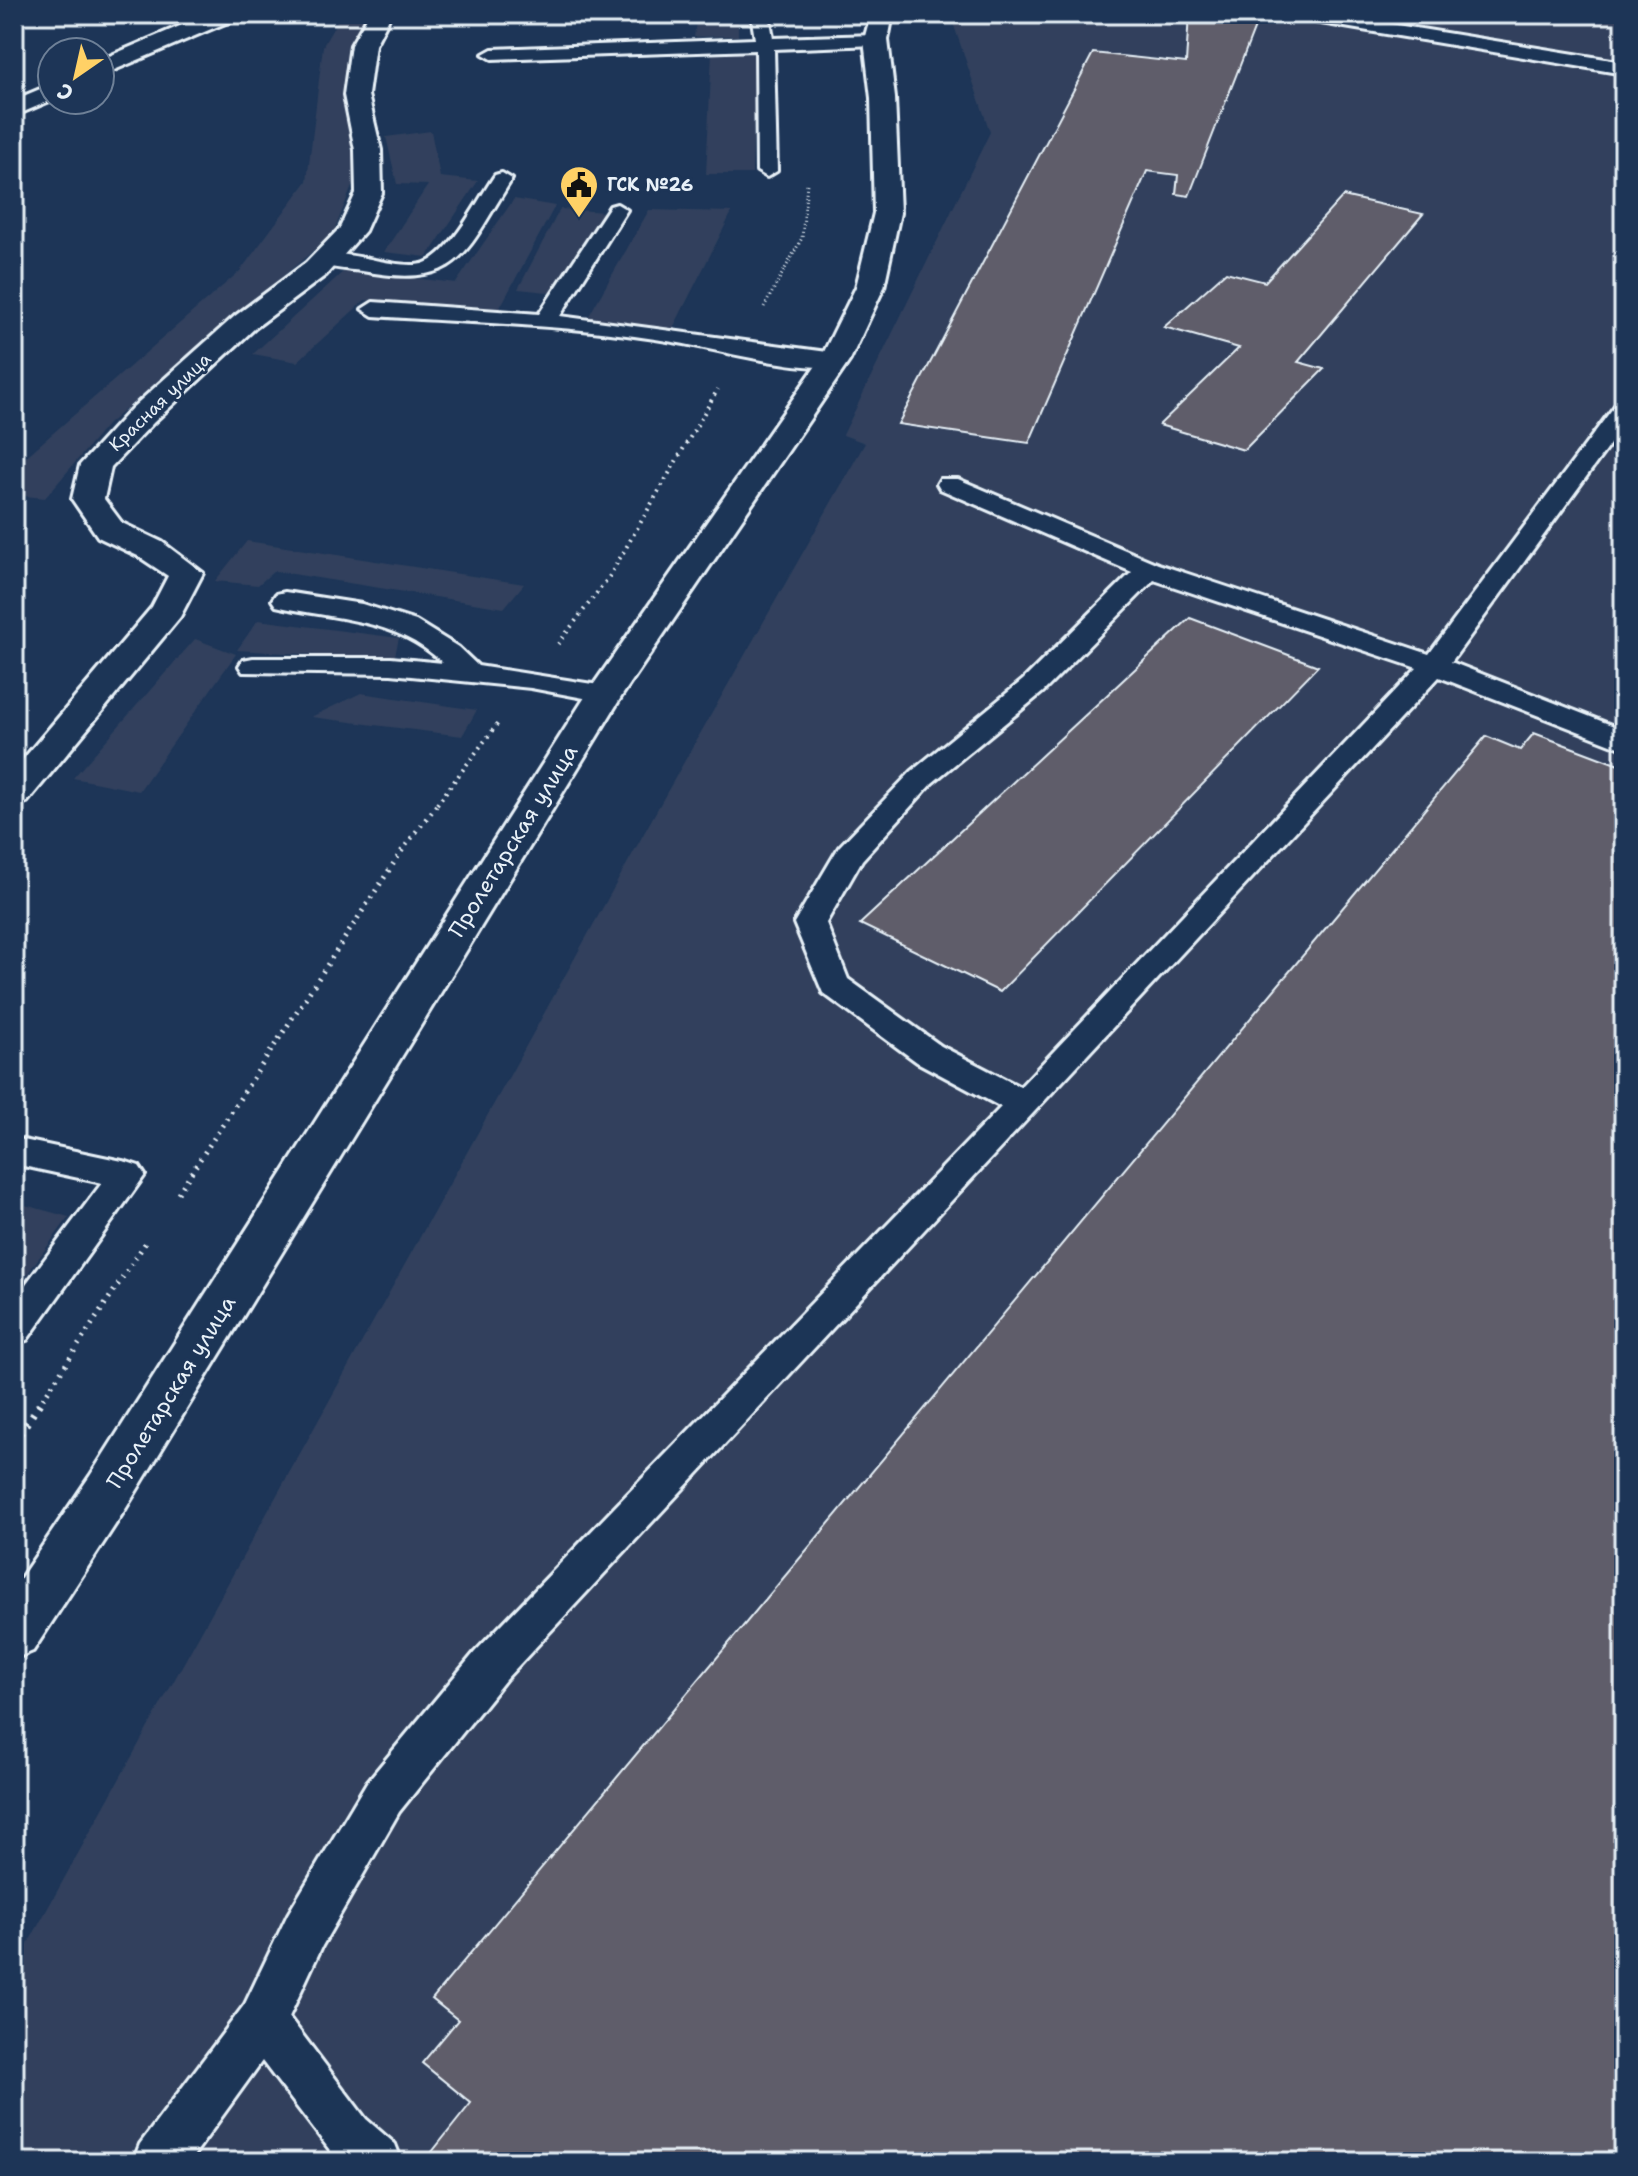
<svg xmlns="http://www.w3.org/2000/svg" width="1638" height="2176" font-family="'Shantell Sans',sans-serif">
  <style>
    .built { fill: #31415d }
    .building { fill: #5f5d6a; stroke: #e8f1f8; stroke-width: 2 }
    .lines { fill: none; stroke-linecap: round; stroke-linejoin: round }
    .service-casing { stroke: #e8f1f8; stroke-width: 6 }
    .minor-casing { stroke: #e8f1f8; stroke-width: 6 }
    .secondary-casing { stroke: #e8f1f8; stroke-width: 6 }
    .path-far3 { stroke: #e8f1f8; stroke-width: 3; stroke-dasharray: 1 3; stroke-linecap: butt }
    .path-far2 { stroke: #e8f1f8; stroke-width: 4; stroke-dasharray: 2 5; stroke-linecap: butt }
    .path-far1 { stroke: #e8f1f8; stroke-width: 5; stroke-dasharray: 2 6; stroke-linecap: butt }
    .path { stroke: #e8f1f8; stroke-width: 7; stroke-dasharray: 3 8; stroke-linecap: butt }
    .service { fill: #1d3557; fill-rule: evenodd }
    .minor { fill: #1d3557; fill-rule: evenodd }
    .secondary { fill: #1d3557; fill-rule: evenodd }
    .labels { text-anchor: middle; dominant-baseline: central; stroke-width: 6; stroke-linejoin: round; paint-order: stroke }
    .far-poi-label { font-size: 18px; font-weight: bold; fill: #e8f1f8; stroke: #1d3557; text-anchor: start }
    .far-street-label { font-size: 18px; fill: #e8f1f8; stroke: #1d3557 }
    .street-label { font-size: 22px; fill: #e8f1f8; stroke: #1d3557 }
  </style>
  <rect width="100%" height="100%" fill="#1d3557"/>
  <filter id="ink" filterUnits="userSpaceOnUse"><feTurbulence type="fractalNoise" baseFrequency=".0125" numOctaves="2"/><feDisplacementMap in="SourceGraphic" scale="16" xChannelSelector="R" yChannelSelector="G"/><feConvolveMatrix kernelMatrix="1 2 1 2 8 2 1 2 1" color-interpolation-filters="sRGB"/></filter>
  <g filter="url(#ink)">
    <g class="built">
      <path d="M341 14H365L346 94 355 179 333 234 108 424 45 498 14 495V467L240 271 307 181 323 46Z"/>
      <path d="M697 14H738V36L694 37Z"/>
      <path d="M950 14H1624V2162H14V1969L658 808 865 443 843 435 990 132Z"/>
      <path d="M756 50 752 174H706L712 52Z"/>
      <path d="M431 131 440 177 478 181 427 257 384 252 428 185 397 184 386 137Z"/>
      <path d="M514 199 555 206 497 313 365 300 297 362 253 354 345 270 456 283Z"/>
      <path d="M560 209 606 212 557 293 518 289Z"/>
      <path d="M649 210 732 212 672 330 586 321Z"/>
      <path d="M247 541 524 584 504 608 274 571 258 585 215 581Z"/>
      <path d="M258 620 399 638 394 660 237 650Z"/>
      <path d="M195 639 236 654 139 791 73 778Z"/>
      <path d="M361 693 477 710 462 736 311 717Z"/>
      <path d="M14 1202 69 1217 14 1292Z"/>
    </g>
    <g class="building">
      <path d="M1189 14H1260L1189 196 1176 194 1178 175 1147 171 1029 443 898 424 1093 53 1186 63Z"/>
      <path d="M1343 196 1423 214 1298 362 1324 369 1244 450 1159 425 1239 348 1164 327 1226 272 1265 282Z"/>
      <path d="M1190 618 1318 666 1000 992 860 924Z"/>
      <path d="M1534 733 1624 767V2162H424L471 2103 422 2063 458 2020 432 1999 1486 736 1520 750Z"/>
    </g>
    <g class="lines">
      <g class="service-casing">
        <g id="service">
          <path d="M751 14H769L773 38 876 35 885 40 876 45 774 49 777 171 767 177 757 171 756 50 492 59 483 54 492 49 755 39Z"/>
          <path d="M1288 14H1329L1624 62V74L1297 19Z"/>
          <path d="M502 173 512 179C464 254 461 289 362 271 348 269 324 269 315 259 330 242 400 273 425 263 452 253 479 198 495 175Z"/>
          <path d="M617 204 627 210 560 316 835 353 843 355 846 360 843 365C806 374 719 350 679 343 579 325 475 323 373 316L362 309 373 302 539 314 610 206Z"/>
          <path d="M1624 402V425L1451 662 1624 730V749L1439 677 505 1680 399 1812 322 1946 289 2017 366 2119 395 2144 402 2162H339L262 2061 189 2162H133L140 2144 245 2004 288 1914 367 1782 475 1652 1001 1107 917 1062 823 993 794 923 839 847 912 771 1023 680 1132 572 940 489 937 484 940 479H958L1158 564 1429 654 1616 404ZM1154 580 1417 668 1020 1087 941 1046 848 979 826 923 862 860 932 783 1043 692Z"/>
          <path d="M285 592 362 604 416 621 458 647 478 666 605 686 615 688 619 694 615 700 605 702 531 688 391 674 243 672 239 666 243 660 253 658H391L443 663C395 617 335 620 276 606L272 600 276 594Z"/>
          <path d="M14 1138 127 1162 139 1166 145 1175 27 1340 14 1344V1300L102 1183 14 1164Z"/>
        </g>
      </g>
      <g class="minor-casing">
        <g id="minor">
          <path d="M208 14H238L235 19 100 76V60Z"/>
          <path d="M369 14H391L375 45 368 95 381 150 382 193 365 231 326 275 255 328 154 422 111 467 104 499 122 523 162 542 203 573 180 617 27 802 14 806V770L152 607 168 576 138 556 98 537 72 499 80 465 132 408 235 316 306 263 340 228 356 193 355 150 344 95 351 45Z"/>
          <path d="M52 84V100L14 116V100Z"/>
        </g>
      </g>
      <g class="secondary-casing">
        <path id="secondary" d="M871 14H893L888 40 895 98 900 213 884 287 850 360 623 694 126 1508 33 1651 14 1659V1588L90 1476 587 694 820 360 856 287 874 213 871 98 864 40Z"/>
      </g>
      <path class="path-far3" d="M764 307 802 238 807 183"/>
      <g class="path-far2">
        <path d="M558 644 609 577 718 389"/>
        <path d="M437 804 499 722"/>
      </g>
      <g class="path-far1">
        <path d="M178 1193 403 849 439 802"/>
        <path d="M43 1399 146 1242"/>
      </g>
      <path class="path" d="M14 1443 44 1397"/>
      <use href="#service" class="service"/>
      <use href="#minor" class="minor"/>
      <use href="#secondary" class="secondary"/>
    </g>
  </g>
  <defs>
    <g id="civic-pin" transform="scale(2)"><path d="M0 17L-7.5 6A9.5 9.5 0 1 1 7.5 6Z" fill="#ffd166" stroke="#1d3557"/><path d="M-.6-6.5H3V-4.5H.6V-3L4-1V1h2V6H-6V1h2V-1L-.6-3ZM-1.2 2.5V6h2.4V2.5Z" fill="#111"/></g>
  </defs>
  <g fill-rule="evenodd">
    <use href="#civic-pin" x="579" y="185"/>
  </g>
  <g class="labels">
    <g class="far-poi-label">
      <text x="607" y="185">ГСК №26</text>
    </g>
    <g class="far-street-label">
      <text transform="translate(160 402) rotate(-44)">Красная улица</text>
    </g>
    <g class="street-label">
      <text transform="translate(513 841) rotate(-58)">Пролетарская улица</text>
      <text transform="translate(171 1392) rotate(-58)">Пролетарская улица</text>
    </g>
  </g>
  <rect width="1638" height="2176" fill="none" stroke="#1d3557" stroke-width="48"/>
  <rect x="24" y="24" width="1590" height="2128" fill="none" stroke="#e8f1f8" stroke-width="3" filter="url(#ink)"/>
  <g transform="translate(76 76) rotate(214)"><circle r="38" fill="#1d3557" stroke="#6e8097" stroke-width="2"/>
  <path d="M0-6L14 30L0 20L-14 30Z" fill="#ffd166"/>
  <text y="-12" font-size="22" font-weight="bold" text-anchor="middle" fill="#e8f1f8">С</text>
  </g>
</svg>
